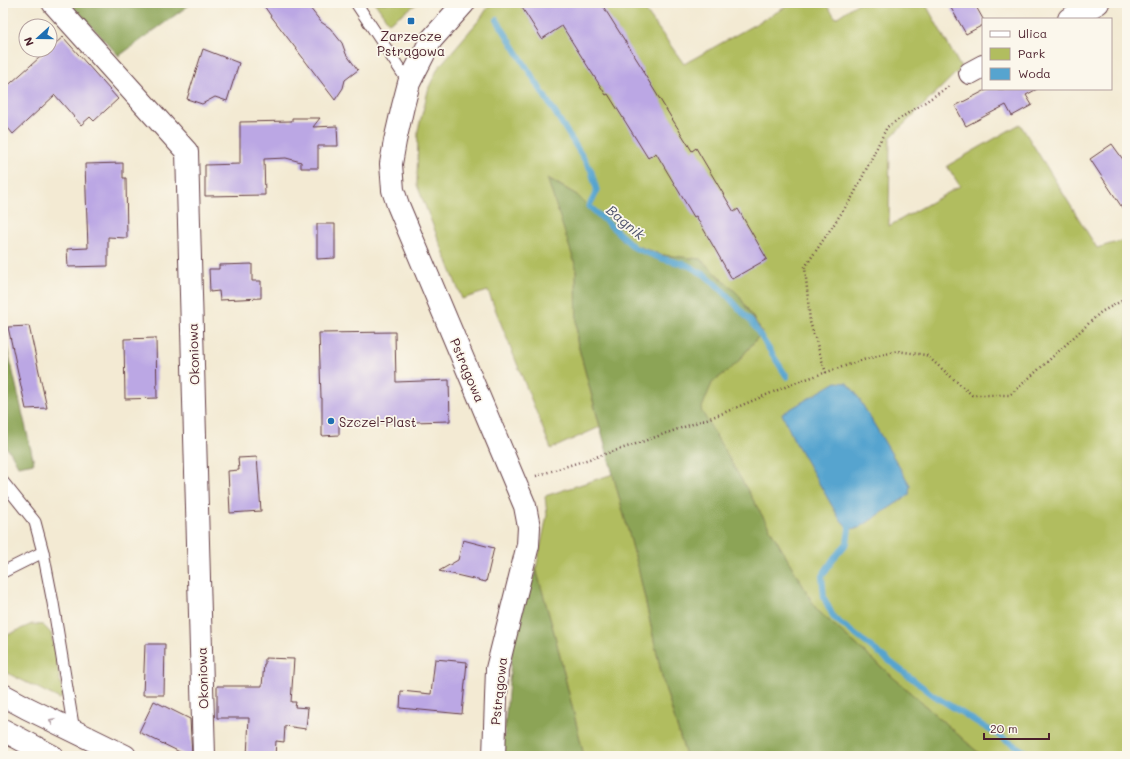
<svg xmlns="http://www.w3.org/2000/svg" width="1130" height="759" font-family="Mali,sans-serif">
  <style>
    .green { fill: #b1bd5f; stroke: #7e6e45 }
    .forest { fill: #8ca456; stroke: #6b6240 }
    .water { fill: #56a4cf; stroke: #50627d }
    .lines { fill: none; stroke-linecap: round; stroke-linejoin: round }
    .stream { stroke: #56a4cf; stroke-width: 6 }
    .building { fill: #bba7e4 }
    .service-casing { stroke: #633d44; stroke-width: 13 }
    .minor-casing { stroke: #633d44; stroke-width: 24 }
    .tertiary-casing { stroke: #633d44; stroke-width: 24 }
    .primary-casing { stroke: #633d44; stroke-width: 24 }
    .path { stroke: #633d44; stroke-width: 2.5; stroke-dasharray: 1 3; stroke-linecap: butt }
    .service { stroke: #fff; stroke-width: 11 }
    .minor { stroke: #fff; stroke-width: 22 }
    .tertiary { stroke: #fff; stroke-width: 22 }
    .primary { stroke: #fff; stroke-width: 22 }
    .oneway { stroke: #ae9aa0 }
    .poi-dot { fill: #1f6fb2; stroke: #fbf7ec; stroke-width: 1.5 }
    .labels { text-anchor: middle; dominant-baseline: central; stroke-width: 3.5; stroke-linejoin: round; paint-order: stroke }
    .poi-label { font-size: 13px; fill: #4a1f2b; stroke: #fbf7ec }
    .street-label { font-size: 13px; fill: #4a1f2b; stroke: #fbf7ec }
    .water-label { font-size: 14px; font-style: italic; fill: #4f546d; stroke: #fbf7ec }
  </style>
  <rect width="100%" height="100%" fill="#fbf7ec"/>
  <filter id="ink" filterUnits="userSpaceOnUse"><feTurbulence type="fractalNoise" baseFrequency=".025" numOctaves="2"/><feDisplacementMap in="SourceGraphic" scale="8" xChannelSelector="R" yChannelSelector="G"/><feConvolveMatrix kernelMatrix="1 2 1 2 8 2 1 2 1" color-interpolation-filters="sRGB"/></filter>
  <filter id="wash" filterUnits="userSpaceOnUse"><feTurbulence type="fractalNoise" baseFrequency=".012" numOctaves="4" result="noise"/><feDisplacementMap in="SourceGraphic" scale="16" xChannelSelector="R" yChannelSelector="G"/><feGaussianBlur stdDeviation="0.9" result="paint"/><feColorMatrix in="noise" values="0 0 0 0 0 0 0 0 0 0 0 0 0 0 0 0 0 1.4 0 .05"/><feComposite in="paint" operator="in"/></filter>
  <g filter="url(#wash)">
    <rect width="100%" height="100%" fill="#f3ead3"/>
    <g class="green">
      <path d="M375 3H418L389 23Z"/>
      <path d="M491 3H640L684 64 793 3H825L836 18 858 3H925L961 68 890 138 889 226 960 186 947 166 1020 124 1097 248 1127 239V756H982L817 610 700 409 712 383 736 364 762 332 738 294 700 259 662 255 623 241 577 195 548 178 576 267 577 341 600 427 551 449 488 291 462 299 417 185 418 130 429 87 438 68 480 19Z"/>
      <path d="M613 474 638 567 663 681 686 756H584L555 636 536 569 547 515 545 496Z"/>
      <path d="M32 624 43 625 51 633 63 696 60 699 3 671V637Z"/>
    </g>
    <g class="forest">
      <path d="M70 3H192L119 56Z"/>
      <path d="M547 178 577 195 623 241 662 255 700 259 738 294 762 332 736 364 712 383 701 410 817 610 982 756H686L663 681 638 567 577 341 576 267Z"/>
      <path d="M3 329 34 463 18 466 11 453 3 444Z"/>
      <path d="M536 569 555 636 584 756H502L513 640Z"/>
    </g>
    <path class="water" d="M836 382 847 383 855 392 910 485 909 495 859 528 849 529 839 518 793 438 782 414Z"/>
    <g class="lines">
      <g class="stream">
        <path d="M497 20 591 170 597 191 589 206 635 248 660 258 687 265 705 275 725 293 753 324 787 377"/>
        <path d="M848 520 849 529 847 543 834 558 822 576 824 598 834 618 933 695 1032 756"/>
      </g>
    </g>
    <g id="blocks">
      <g class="building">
        <path d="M262 3H306L321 22 330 28 342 43 346 54 358 70 345 80 343 88 335 100 271 16Z"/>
        <path d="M519 3H601L644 71 643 72 692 151 696 148 734 212 738 209 767 259 732 279 696 216 694 217 656 153 648 158 608 94 606 95 562 26 542 39Z"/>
        <path d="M948 3H974L983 19V25L966 34Z"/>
        <path d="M63 37 118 99 94 121 90 117 81 125 55 95 13 134 3 122V90L48 50H50V48Z"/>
        <path d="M203 49 239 63 227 101 215 97 202 104 187 99Z"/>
        <path d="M988 89H1037L1026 95 1032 105 1012 116 1006 105 966 126 955 106Z"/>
        <path d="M292 118H320L313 127 337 126 338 146H318V168H301V162L286 158 264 159 265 195 205 196V165L240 164V122L292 121Z"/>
        <path d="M1112 144 1127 165V215L1090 159Z"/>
        <path d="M123 163V178H126L127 238 108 237V266L68 267 67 249 88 248 85 164Z"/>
        <path d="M317 224H335V258L317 259Z"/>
        <path d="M252 264V281H261V298L220 300 219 291 210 292 209 269H219V265Z"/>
        <path d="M29 326 47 408 26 409 8 327Z"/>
        <path d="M395 332 396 382 449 380 450 421 339 424V435L322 436V398H321L319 333Z"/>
        <path d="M156 338 157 398 125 399 124 339Z"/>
        <path d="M257 457 261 511 230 513 228 471 239 470 238 458Z"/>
        <path d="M463 540 494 548 486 582 439 571 458 560Z"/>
        <path d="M145 644H165L164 695H143Z"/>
        <path d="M265 658 294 659 291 702H296L295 707 308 708 306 729 285 726 284 742 276 741 275 756H247L249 718H217V686H262L264 664H265Z"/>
        <path d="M435 659 467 662 462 714 400 708 401 691 431 694Z"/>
        <path d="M154 701 190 719 192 756H188L139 732Z"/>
      </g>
    </g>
  </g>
  <g filter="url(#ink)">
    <use href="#blocks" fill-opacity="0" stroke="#633d44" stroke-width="1"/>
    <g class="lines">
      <g class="service-casing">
        <g id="service">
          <path d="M356 3 409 83"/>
          <path d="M3 482 35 522 43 552 53 603 74 731"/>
          <path d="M3 572 43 552"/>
        </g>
      </g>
      <g class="minor-casing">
        <g id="minor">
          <path d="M53 3 187 152 204 756"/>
          <path d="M1069 19 1098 3"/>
          <path d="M970 73 983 66"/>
        </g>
      </g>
      <g class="tertiary-casing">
        <path id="tertiary" d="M464 3 431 40 409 83 403 106 395 141 391 164 393 190 398 205 525 506 529 527 528 545 497 669 494 756"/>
      </g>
      <g class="primary-casing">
        <g id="primary">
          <path d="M3 695 27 708 125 756"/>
          <path d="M3 730 52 756"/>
        </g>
      </g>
      <g class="path">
        <path d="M826 373 810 322 805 267 853 196 887 127 951 85"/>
        <path d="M536 476 630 446 721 414 797 382 863 360 897 351 926 355 972 395H1010L1047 362 1101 312 1127 298"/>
      </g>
      <use href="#service" class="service"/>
      <use href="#minor" class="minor"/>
      <use href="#tertiary" class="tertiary"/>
      <use href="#primary" class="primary"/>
    </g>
    <defs><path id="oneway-chevron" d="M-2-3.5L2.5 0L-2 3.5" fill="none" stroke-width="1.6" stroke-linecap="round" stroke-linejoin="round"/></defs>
    <use class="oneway" href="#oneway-chevron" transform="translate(52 721) rotate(-154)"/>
  </g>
  <g class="poi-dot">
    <rect x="407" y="17" width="8" height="8" rx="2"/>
    <circle cx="331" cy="421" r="4"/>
  </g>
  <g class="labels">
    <g class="poi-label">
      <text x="411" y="35">Zarzecze<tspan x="411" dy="15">Pstrągowa</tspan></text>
      <text x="339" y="421" text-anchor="start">Szczel-Plast</text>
    </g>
    <g class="street-label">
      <text transform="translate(193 354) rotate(-92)">Okoniowa</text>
      <text transform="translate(468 370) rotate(67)">Pstrągowa</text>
      <text transform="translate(202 678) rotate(-92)">Okoniowa</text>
      <text transform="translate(498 691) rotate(-84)">Pstrągowa</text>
    </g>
    <g class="water-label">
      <text transform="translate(626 222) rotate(40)">Bagnik</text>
    </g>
  </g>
  <rect width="1130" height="759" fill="none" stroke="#fbf7ec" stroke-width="16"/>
  <rect x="982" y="18" width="130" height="72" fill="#fbf7ec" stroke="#b4a19f"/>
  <rect x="990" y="31" width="20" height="6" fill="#ffffff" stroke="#b4a19f"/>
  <text x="1018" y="38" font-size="12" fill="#4a1f2b">Ulica</text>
  <rect x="990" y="48" width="20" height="12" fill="#b1bd5f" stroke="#b4a19f"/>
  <text x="1018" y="58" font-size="12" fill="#4a1f2b">Park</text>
  <rect x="990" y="68" width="20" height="12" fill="#56a4cf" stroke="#b4a19f"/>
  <text x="1018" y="78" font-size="12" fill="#4a1f2b">Woda</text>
  <g transform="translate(38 38) rotate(249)"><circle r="19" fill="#fbf7ec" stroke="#b4a19f"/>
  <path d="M0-3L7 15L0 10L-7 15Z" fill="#1f6fb2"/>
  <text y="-6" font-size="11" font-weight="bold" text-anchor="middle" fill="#4a1f2b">N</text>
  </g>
  <path d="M984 733v6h65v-6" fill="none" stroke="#4a1f2b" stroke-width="2"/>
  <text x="990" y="733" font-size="12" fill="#4a1f2b" stroke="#fbf7ec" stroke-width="3" paint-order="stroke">20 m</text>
</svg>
